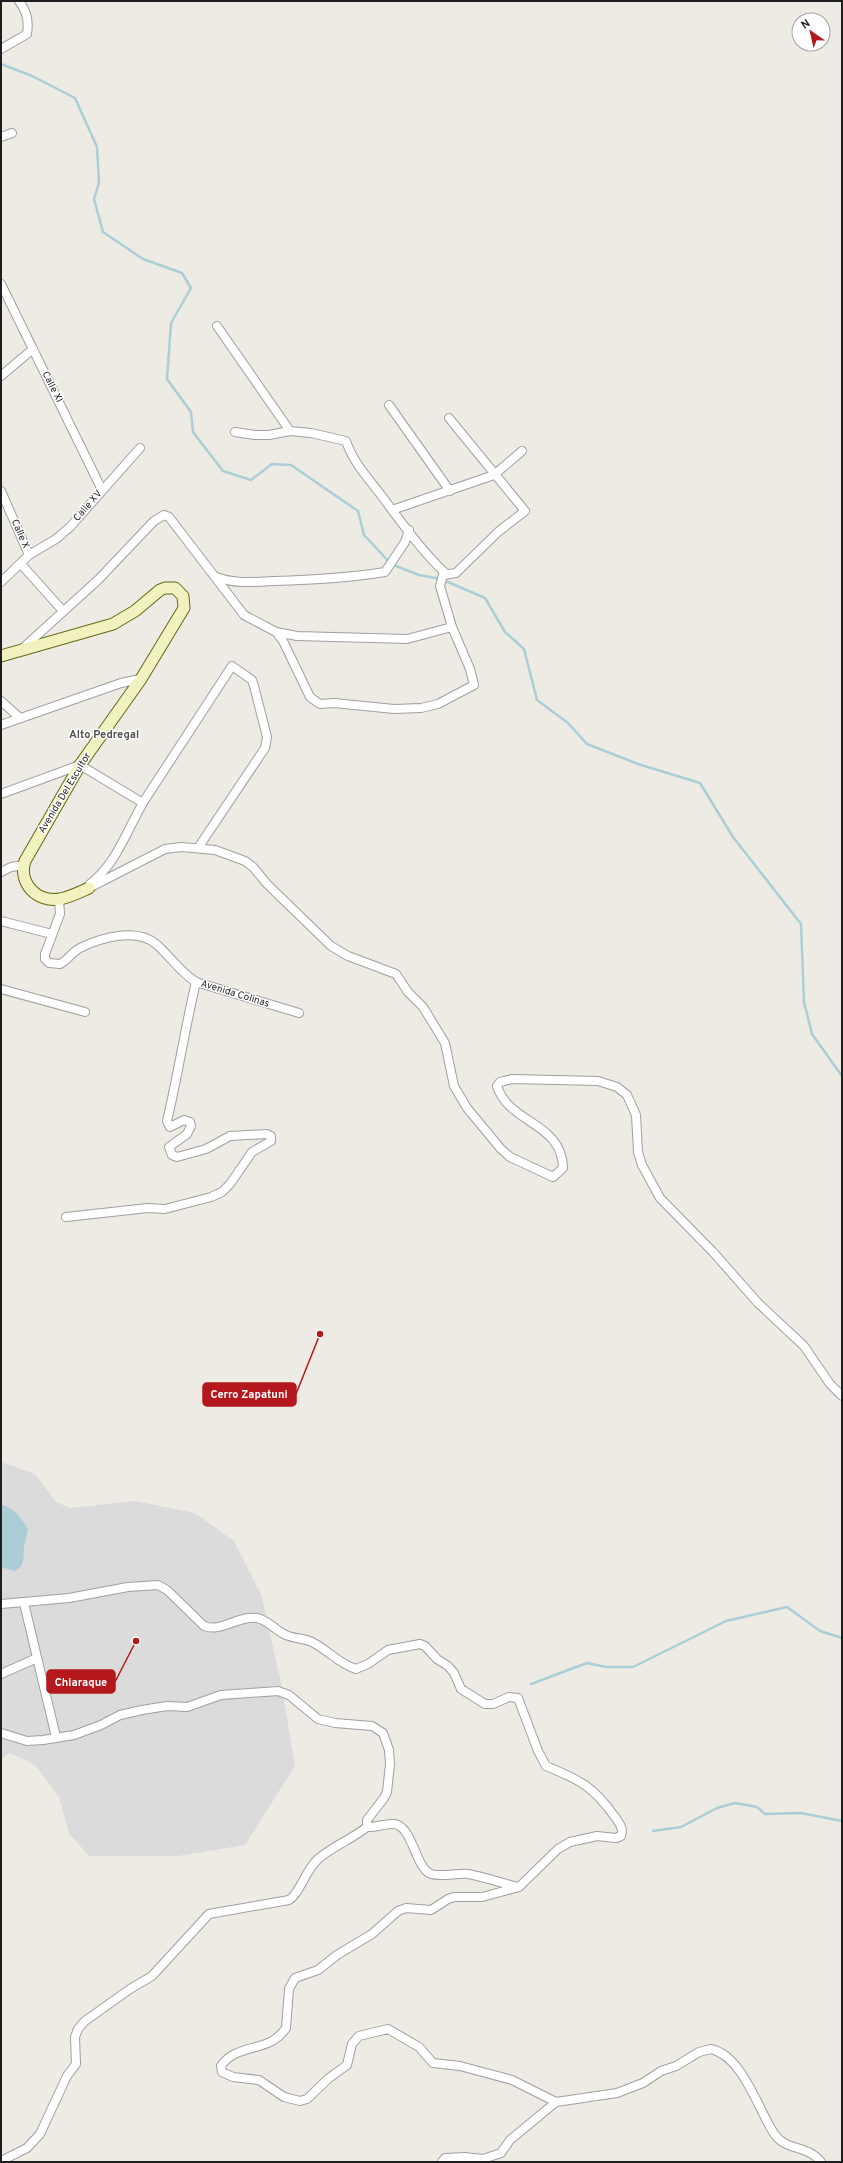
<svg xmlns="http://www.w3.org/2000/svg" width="843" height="2163" font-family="Overpass,sans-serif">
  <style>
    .residential { fill: #dcdbdb }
    .water { fill: #abced6 }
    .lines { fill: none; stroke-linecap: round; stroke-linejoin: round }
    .stream { stroke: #abced6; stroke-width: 2.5 }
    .street-casing { stroke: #9f9f9f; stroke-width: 10 }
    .secondary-casing { stroke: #626812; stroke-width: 13 }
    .street { stroke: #fff; stroke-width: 8 }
    .secondary { stroke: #f1f2bf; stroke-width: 11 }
    .labels { text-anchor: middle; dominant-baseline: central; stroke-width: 3; stroke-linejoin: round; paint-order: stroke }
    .street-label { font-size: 10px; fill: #1e1e1e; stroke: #fff }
    .neighbourhood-label { font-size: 11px; font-weight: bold; fill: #515151; stroke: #fff }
    .leader { fill: none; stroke: #b4181d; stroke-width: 1.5 }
    .callout-dot { fill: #b4181d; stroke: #fff; stroke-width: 1.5 }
    .callout { fill: #b4181d; stroke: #b4181d; stroke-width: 1.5 }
    .callout-label { font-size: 11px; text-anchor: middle; font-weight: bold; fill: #fff }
  </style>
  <rect width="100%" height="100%" fill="#eeebe5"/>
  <path class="residential" d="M1 1462 35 1474 56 1502 70 1508 135 1501 195 1513 234 1541 261 1594 282 1687 295 1766 245 1845 178 1856H89L69 1833 59 1797 35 1765 10 1753 1 1759Z"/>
  <path class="water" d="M1 1505C15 1508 21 1518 28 1529 27 1536 24 1543 24 1549 23 1559 25 1567 14 1571L1 1567Z"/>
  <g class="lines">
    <g class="stream">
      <path d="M1 64 32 76 75 98 97 147 99 183 94 199 103 232 143 259 182 273 191 288 171 323 167 379 191 412 193 432 223 471 251 480 272 464 291 465 358 511 364 535 391 564 419 575 441 579 485 598 505 632 524 649 537 700 568 723 587 744 638 764 700 783 733 837 801 924 804 1002 812 1034 842 1076"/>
      <path d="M531 1684 587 1663 606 1667H633L726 1621 787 1607 820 1631 842 1638"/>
      <path d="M653 1831 681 1827 717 1808 735 1803 757 1807 765 1814 801 1813 842 1821"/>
    </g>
    <g class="street-casing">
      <g id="street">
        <path d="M1 49 27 34C29 21 27 12 19 1"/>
        <path d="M1 137 12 133"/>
        <path d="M1 284 102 490"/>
        <path d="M217 326 290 431"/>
        <path d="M1 376 33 349"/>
        <path d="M389 405 450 491"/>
        <path d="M235 432 255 435H269L290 431 311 433 346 441C353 462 368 478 381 495 401 522 421 550 445 573"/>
        <path d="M1 491 29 555"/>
        <path d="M392 510 494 475 522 451"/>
        <path d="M21 564 63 611"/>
        <path d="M216 577C234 584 255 582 274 581 311 580 348 578 385 572L405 542 409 530"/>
        <path d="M1 582 29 555 56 539 70 527 140 448"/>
        <path d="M276 632 283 641 310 697 320 704 334 703 394 709 421 708 438 704 474 685 470 669 452 627"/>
        <path d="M22 649 99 579 154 521 164 515 169 517 244 615 276 632 297 636 407 639 452 627 440 586 443 575 456 573 498 532 525 511 449 418"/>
        <path d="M1 701 20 718"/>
        <path d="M1 725 121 683 141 679"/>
        <path d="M1 794 80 765 143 803"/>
        <path d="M1 872 11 867 24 865"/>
        <path d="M90 884C117 863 127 830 144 801 173 756 203 711 232 666L252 680 254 686 267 737 265 748 198 848"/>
        <path d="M89 888 165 849 181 847 215 850 245 861 253 867 267 884 331 946 348 956 396 974 408 992 423 1007 445 1043 454 1086 467 1108 501 1149 510 1157 553 1177 563 1168C562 1122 509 1124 497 1086L500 1082 512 1079 598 1081 617 1087 627 1095 636 1115 638 1152 642 1165 660 1198 713 1252 758 1303 804 1346 830 1384 842 1396"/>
        <path d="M59 899 60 914 45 954V959L49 963 60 964C68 960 72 952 80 948 100 938 137 927 156 944 170 956 180 972 196 982L299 1013"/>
        <path d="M1 921 52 934"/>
        <path d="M1 989 85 1012"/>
        <path d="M66 1217 148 1208 165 1209 211 1197 222 1192 230 1184 252 1152 271 1141V1136L267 1134 230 1136 206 1149 177 1157 172 1155 169 1147 187 1134 191 1126 190 1122 184 1120 170 1127 167 1121C178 1075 185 1028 196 982"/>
        <path d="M24 1603 56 1737"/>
        <path d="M1 1604 69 1598 128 1587 158 1585 167 1590 204 1626C220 1633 239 1615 257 1618 268 1620 276 1631 286 1635 294 1639 304 1638 312 1642 328 1650 339 1664 356 1669L368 1664 388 1650 420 1644 425 1646 437 1659 448 1666 454 1673 461 1689 485 1704H493L509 1697 518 1698 538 1751 546 1766C580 1780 593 1786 615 1817 619 1823 624 1828 621 1836L616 1838 597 1836 570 1842 558 1849 519 1887 482 1897H454L448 1899 431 1910 406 1908 398 1911 372 1934 337 1955 318 1970 295 1978 289 1989 286 2028C269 2054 237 2042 221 2066L222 2072 233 2077 259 2080 284 2097 300 2101 307 2099 329 2078 347 2065 352 2044 359 2036 388 2029 419 2047 433 2063 460 2066 512 2080 556 2102 617 2093 643 2083 661 2071 676 2066 699 2052 711 2049C743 2056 758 2110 775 2135 787 2151 808 2145 821 2162"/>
        <path d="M1 1674 37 1658"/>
        <path d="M1 1733 27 1741 43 1740 74 1735 101 1725 120 1715 142 1710 167 1706 187 1707 221 1695 278 1691 289 1695 318 1719 335 1723 372 1726 383 1733 389 1750 390 1764 387 1792 384 1798 367 1820V1827C376 1828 385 1823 394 1824 413 1826 415 1868 431 1874 442 1877 456 1873 468 1874 485 1877 501 1883 518 1887"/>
        <path d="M1 2161 27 2148 40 2134 67 2076 76 2064 75 2037 78 2029 85 2021 130 1989 152 1976 209 1914 289 1900C300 1893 305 1871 318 1859 333 1846 352 1839 367 1827"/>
        <path d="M442 2162 445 2158 464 2157 483 2159 501 2153 510 2140 556 2102"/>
      </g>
    </g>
    <g class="secondary-casing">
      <path id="secondary" d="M1 656 113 624 135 611 160 590 165 588H175L183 596 184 608 141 679 80 765 25 861C18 883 37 903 60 899 70 897 80 892 89 888"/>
    </g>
    <use href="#street" class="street"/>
    <use href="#secondary" class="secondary"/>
  </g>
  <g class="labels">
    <g class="street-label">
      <text transform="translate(52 387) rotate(63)">Calle XI</text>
      <text transform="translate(88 506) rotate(-49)">Calle XV</text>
      <text transform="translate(20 534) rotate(66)">Calle X</text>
      <text transform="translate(65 793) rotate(-59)">Avenida Del Escultor</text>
      <text transform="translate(235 994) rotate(17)">Avenida Colinas</text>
    </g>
    <g class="neighbourhood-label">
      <text x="104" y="735">Alto Pedregal</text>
    </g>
  </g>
  <path class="leader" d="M320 1334L296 1394M136 1641L115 1682"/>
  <g class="callout-dot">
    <circle cx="320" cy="1334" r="4"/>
    <circle cx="136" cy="1641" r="4"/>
  </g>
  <g class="callout">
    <rect x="203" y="1383" width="93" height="23" rx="4"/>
    <rect x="47" y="1670" width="68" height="23" rx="4"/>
  </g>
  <g class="callout-label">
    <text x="249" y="1398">Cerro Zapatuni</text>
    <text x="81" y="1686">Chiaraque</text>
  </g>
  <rect width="843" height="2163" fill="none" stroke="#1e1e1e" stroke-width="4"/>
  <g transform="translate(811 32) rotate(326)"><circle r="19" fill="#ffffff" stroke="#a5a5a5"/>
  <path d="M0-3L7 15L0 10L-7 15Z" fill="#b4181d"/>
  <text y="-6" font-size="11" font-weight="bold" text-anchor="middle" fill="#1e1e1e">N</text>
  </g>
</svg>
